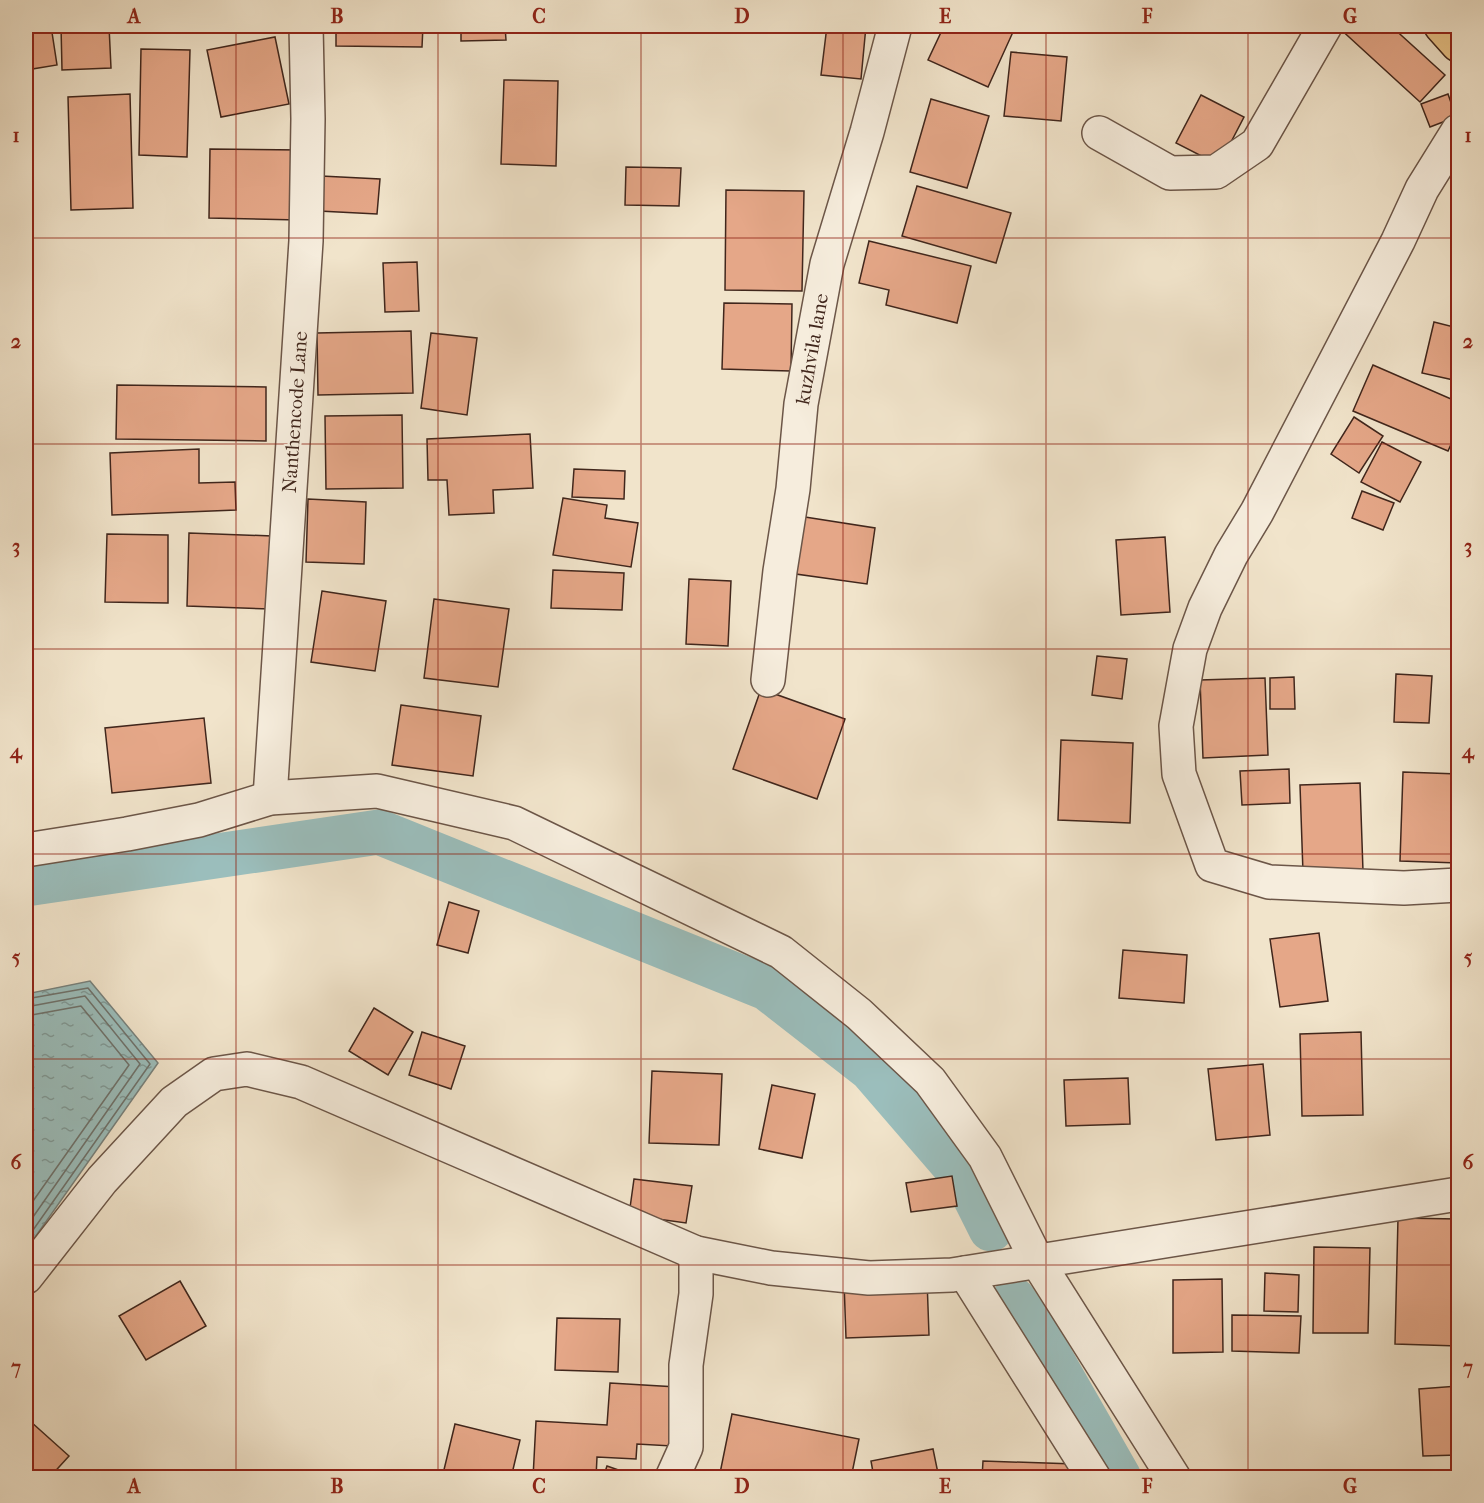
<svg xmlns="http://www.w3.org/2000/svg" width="1484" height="1503" font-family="'IM FELL French Canon',serif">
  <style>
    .water { fill: url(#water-ripples); stroke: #77817c; stroke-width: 1.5 }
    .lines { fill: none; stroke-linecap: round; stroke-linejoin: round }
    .shore { stroke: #6e726c; stroke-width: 1.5 }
    .canal { stroke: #9bbebc; stroke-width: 45 }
    .building { fill: #e5a788; stroke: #40261c; stroke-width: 1.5 }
    .minor-casing { stroke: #6c5648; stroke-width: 36 }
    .major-casing { stroke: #40261c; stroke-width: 36 }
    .minor { stroke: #f6eddd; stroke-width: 33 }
    .major { stroke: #e8c286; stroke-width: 33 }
    .grid { fill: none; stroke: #8f2418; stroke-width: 1.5; stroke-opacity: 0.55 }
    .labels { text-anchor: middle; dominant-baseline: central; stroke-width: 4.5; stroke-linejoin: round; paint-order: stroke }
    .street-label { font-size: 20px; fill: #40261c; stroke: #f6eddd }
    .neatline { fill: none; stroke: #8f2418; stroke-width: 2 }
    .grid-label { font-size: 20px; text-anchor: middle; font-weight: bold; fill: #8f2418 }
  </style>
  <defs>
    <pattern id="water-ripples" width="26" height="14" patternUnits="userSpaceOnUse" patternTransform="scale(1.5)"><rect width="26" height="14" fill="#9bbebc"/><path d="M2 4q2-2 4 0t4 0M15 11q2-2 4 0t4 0" fill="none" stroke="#809a98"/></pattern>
  </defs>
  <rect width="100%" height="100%" fill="#f1e4cb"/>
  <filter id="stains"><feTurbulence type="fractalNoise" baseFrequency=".00333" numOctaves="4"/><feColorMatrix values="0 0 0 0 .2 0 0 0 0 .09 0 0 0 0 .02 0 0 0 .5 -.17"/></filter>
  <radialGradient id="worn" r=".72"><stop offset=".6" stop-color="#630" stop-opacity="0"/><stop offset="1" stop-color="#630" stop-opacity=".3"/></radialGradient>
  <path class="water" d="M90 981 158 1063 26 1250V994Z"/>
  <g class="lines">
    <g class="shore">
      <path d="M26 999 88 988 150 1064 26 1240"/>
      <path d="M26 1007 85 996 140 1064 26 1227"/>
      <path d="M26 1016 81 1006 129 1065 26 1211"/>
    </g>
    <g class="canal">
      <path d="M26 884 379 832 767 988 871 1069 966 1179 991 1229"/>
      <path d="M1014 1300 1042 1343 1119 1478"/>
    </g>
  </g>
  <g class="building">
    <path d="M26 26H51L57 65 26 70Z"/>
    <path d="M61 26H109L111 68 62 70Z"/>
    <path d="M336 26H423L422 47 336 46Z"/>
    <path d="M461 26H505L506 40 461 41Z"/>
    <rect x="550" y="26" width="44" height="6"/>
    <path d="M827 26H866L861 79 821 75Z"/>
    <path d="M944 26H999L1013 32 988 87 928 60Z"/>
    <path d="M1337 26H1391L1445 75 1420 102Z"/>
    <path d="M275 37 289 104 221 117 207 50Z"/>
    <path d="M141 49 190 50 187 157 139 155Z"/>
    <path d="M1011 52 1067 57 1061 121 1004 116Z"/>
    <path d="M504 80 558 81 556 166 501 164Z"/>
    <path d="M130 94 133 208 71 210 68 97Z"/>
    <path d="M1448 94 1456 117 1430 127 1421 104Z"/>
    <path d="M1201 95 1244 117 1219 165 1176 143Z"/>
    <path d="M931 99 989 116 967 188 910 172Z"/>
    <path d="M210 149 301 150 299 220 209 218Z"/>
    <path d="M626 167 681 168 679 206 625 205Z"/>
    <path d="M321 176 380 179 377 214 319 211Z"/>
    <path d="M917 186 1011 213 996 263 902 236Z"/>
    <path d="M726 190 804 191 802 291 725 290Z"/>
    <path d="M869 241 971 266 957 323 886 305 889 290 859 283Z"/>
    <path d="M417 262 419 311 385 312 383 263Z"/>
    <path d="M724 303 792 304 791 371 722 369Z"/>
    <path d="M1434 322 1458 328V381L1422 373Z"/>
    <path d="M411 331 413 393 318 395 317 333Z"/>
    <path d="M431 333 477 338 467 415 421 408Z"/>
    <path d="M1373 365 1458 402V429L1448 451 1353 411Z"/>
    <path d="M117 385 266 387V441L116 439Z"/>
    <path d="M402 415 403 488 326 489 325 416Z"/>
    <path d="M1354 417 1383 436 1359 473 1331 454Z"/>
    <path d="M530 434 533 488 493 490 494 513 449 515 447 480H428L427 439Z"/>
    <path d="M1382 442 1421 462 1400 502 1361 482Z"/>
    <path d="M199 449V483L235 482 236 510 112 515 110 453Z"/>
    <path d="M574 469 625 471 624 499 572 497Z"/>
    <path d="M1362 491 1394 503 1383 530 1352 518Z"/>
    <path d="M563 498 607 505 605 518 638 523 631 567 553 555Z"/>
    <path d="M308 499 366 502 364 564 306 562Z"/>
    <path d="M805 517 875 528 867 584 796 574Z"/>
    <path d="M189 533 272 536 270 609 187 606Z"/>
    <path d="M107 534 168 535V603L105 602Z"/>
    <path d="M1165 537 1170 612 1121 615 1116 540Z"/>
    <path d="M553 570 624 573 622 610 551 608Z"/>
    <path d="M689 579 731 581 728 646 686 644Z"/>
    <path d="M322 591 386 601 375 671 311 662Z"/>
    <path d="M434 599 509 609 498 687 424 678Z"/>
    <path d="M1097 656 1127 659 1122 699 1092 695Z"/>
    <path d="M1396 674 1432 676 1429 723 1394 722Z"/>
    <path d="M1294 677 1295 709H1270V678Z"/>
    <path d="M1265 678 1268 755 1203 758 1200 680Z"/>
    <path d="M761 689 845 719 817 799 733 769Z"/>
    <path d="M401 705 481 716 473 776 392 765Z"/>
    <path d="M204 718 211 783 112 793 105 728Z"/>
    <path d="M1061 740 1133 743 1130 823 1058 820Z"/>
    <path d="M1289 769 1290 803 1242 805 1240 771Z"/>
    <path d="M1403 772 1458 774V863L1400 861Z"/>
    <path d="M1360 783 1363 871 1303 873 1300 785Z"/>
    <path d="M26 795 33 796 29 834 26 833Z"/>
    <path d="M449 902 479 911 468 953 437 945Z"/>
    <path d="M1319 933 1328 1001 1280 1007 1270 939Z"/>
    <path d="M1123 950 1187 955 1184 1003 1119 998Z"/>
    <path d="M374 1008 413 1032 388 1075 349 1051Z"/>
    <path d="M422 1032 465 1046 451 1089 409 1075Z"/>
    <path d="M1361 1032 1363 1115 1302 1116 1300 1034Z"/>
    <path d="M1263 1064 1270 1135 1216 1140 1208 1069Z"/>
    <path d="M652 1071 722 1074 719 1145 649 1143Z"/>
    <path d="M1128 1078 1130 1124 1066 1126 1064 1080Z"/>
    <path d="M772 1085 815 1094 802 1158 759 1149Z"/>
    <path d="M952 1176 957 1206 911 1212 906 1183Z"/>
    <path d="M634 1179 692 1186 686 1223 629 1215Z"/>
    <path d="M1398 1218 1458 1219V1346L1395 1344Z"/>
    <path d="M1314 1247 1370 1248 1368 1333H1313Z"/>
    <path d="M1265 1273 1299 1275 1298 1312 1264 1311Z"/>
    <path d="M927 1279 929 1335 846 1338 844 1282Z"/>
    <path d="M1222 1279 1223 1352 1173 1353V1280Z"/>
    <path d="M180 1281 206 1326 146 1360 119 1316Z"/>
    <path d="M1232 1315 1301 1316 1299 1353 1232 1351Z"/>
    <path d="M557 1318 620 1319 618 1372 555 1370Z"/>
    <path d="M610 1383 677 1387 672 1446 637 1444 636 1459 597 1457 596 1478H533L536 1421 607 1425Z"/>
    <path d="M1458 1386V1455L1423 1456 1419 1389Z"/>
    <path d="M732 1414 859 1439 851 1478H719Z"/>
    <path d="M30 1421 69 1456 49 1478H30L26 1473V1426Z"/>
    <path d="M455 1424 520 1440 511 1478H442Z"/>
    <path d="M933 1449 939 1478H874L871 1461Z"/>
    <path d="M983 1461 1075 1464V1478H982Z"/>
    <path d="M607 1466 630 1474 629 1478H603Z"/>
  </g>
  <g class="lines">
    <g class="minor-casing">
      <g id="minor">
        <path d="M1458 131 1422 189 1398 241 1257 512 1231 555 1205 608 1190 649 1176 726 1179 774 1212 865 1269 882 1404 888 1458 885"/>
        <path d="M1099 133 1170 173 1216 172 1257 144 1325 26"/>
        <path d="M768 680 780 571 793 489 801 404 827 264 867 132 895 26"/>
        <path d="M270 798 306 241 308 119 306 26"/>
        <path d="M26 850 127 834 199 820 270 798 377 791 514 823 781 952 859 1014 930 1081 985 1157 1037 1261 1174 1478"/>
        <path d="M965 1273 1094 1478"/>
        <path d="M26 1277 102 1180 174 1102 214 1074 247 1069 301 1082 696 1253 771 1268 869 1278 952 1275 1458 1194"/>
        <path d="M672 1478 686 1447V1365L696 1294V1253"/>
      </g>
    </g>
    <g class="major-casing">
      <path id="major" d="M1441 26 1458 45"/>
    </g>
    <use href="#minor" class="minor"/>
    <use href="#major" class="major"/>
  </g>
  <path class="grid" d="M236 26V1478M438 26V1478M641 26V1478M843 26V1478M1046 26V1478M1248 26V1478M26 238H1458M26 444H1458M26 649H1458M26 854H1458M26 1059H1458M26 1265H1458"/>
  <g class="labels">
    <g class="street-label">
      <text transform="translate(812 349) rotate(-80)">kuzhvila lane</text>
      <text transform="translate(295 412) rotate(-86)">Nanthencode Lane</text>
    </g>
  </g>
  <rect width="1484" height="1503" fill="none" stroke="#f1e4cb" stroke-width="66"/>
  <rect x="33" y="33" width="1418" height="1437" class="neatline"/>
  <g class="grid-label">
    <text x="134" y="23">A</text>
    <text x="337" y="23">B</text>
    <text x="539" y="23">C</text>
    <text x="742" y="23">D</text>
    <text x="945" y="23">E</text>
    <text x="1147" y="23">F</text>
    <text x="1350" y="23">G</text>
    <text x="16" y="142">1</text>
    <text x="1468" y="142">1</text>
    <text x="16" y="348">2</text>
    <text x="1468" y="348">2</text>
    <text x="16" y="553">3</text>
    <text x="1468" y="553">3</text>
    <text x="16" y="758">4</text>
    <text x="1468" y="758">4</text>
    <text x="16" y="964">5</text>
    <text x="1468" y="964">5</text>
    <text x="16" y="1169">6</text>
    <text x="1468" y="1169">6</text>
    <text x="16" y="1374">7</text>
    <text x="1468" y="1374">7</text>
    <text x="134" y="1493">A</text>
    <text x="337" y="1493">B</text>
    <text x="539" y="1493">C</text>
    <text x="742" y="1493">D</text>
    <text x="945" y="1493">E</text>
    <text x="1147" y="1493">F</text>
    <text x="1350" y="1493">G</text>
  </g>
  <rect width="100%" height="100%" filter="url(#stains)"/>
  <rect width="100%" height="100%" fill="url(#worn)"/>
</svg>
